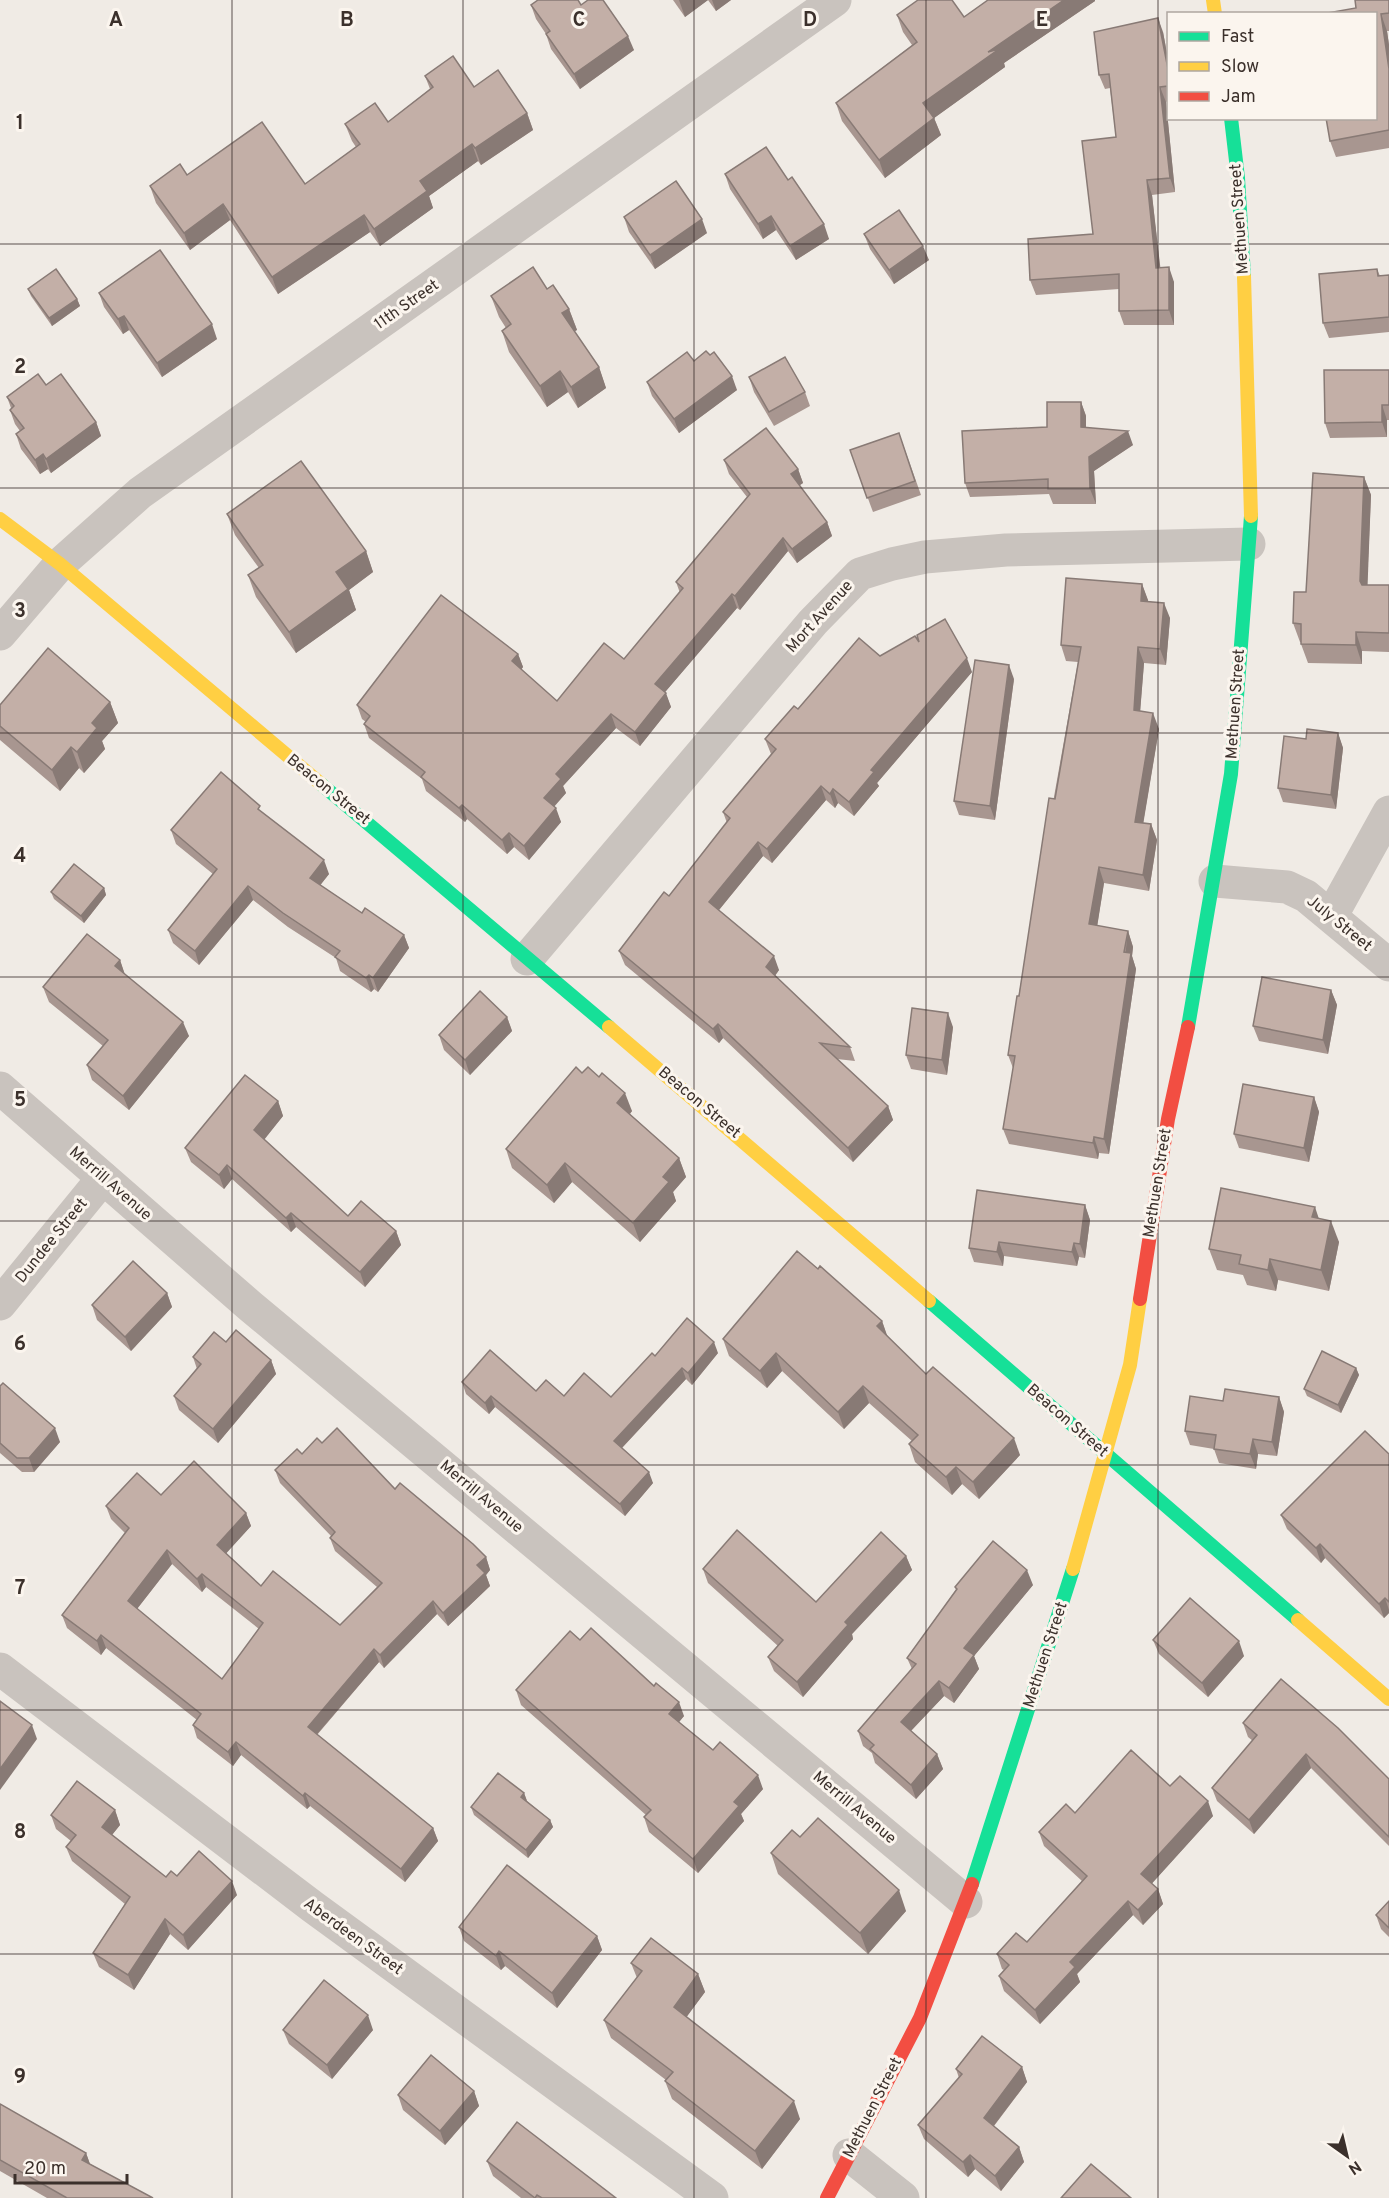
<svg xmlns="http://www.w3.org/2000/svg" width="1389" height="2198" font-family="Overpass,sans-serif">
  <style>
    .lines { fill: none; stroke-linecap: round; stroke-linejoin: round }
    .street { stroke: #c9c3be; stroke-width: 33 }
    .fast { stroke: #16e098; stroke-width: 14 }
    .slow { stroke: #ffcf43; stroke-width: 14 }
    .jam { stroke: #f24e42; stroke-width: 14 }
    .wall { fill: #a89690; fill-rule: evenodd }
    .shaded-wall { fill: #887a75 }
    .building { fill: #c3afa7; stroke: #887a75; stroke-width: 1.5; fill-rule: evenodd }
    .grid { fill: none; stroke: #3b302b; stroke-width: 1.5; stroke-opacity: 0.55 }
    .labels { text-anchor: middle; dominant-baseline: central; stroke-width: 6; stroke-linejoin: round; paint-order: stroke }
    .street-label { font-size: 16px; fill: #3b302b; stroke: #fbf5ee }
    .grid-label { font-size: 20px; text-anchor: middle; font-weight: bold; fill: #3b302b; stroke: #fbf5ee; stroke-width: 6; stroke-linejoin: round; paint-order: stroke }
  </style>
  <rect width="100%" height="100%" fill="#f0ebe5"/>
  <g class="lines">
    <g class="street">
      <path d="M0 634 60 564 140 493 835 0"/>
      <path d="M1215 881 1287 887 1306 896 1389 965"/>
      <path d="M1332 915 1389 812"/>
      <path d="M527 959 813 622 860 574 892 564 925 557 1006 550 1249 544"/>
      <path d="M0 1088 250 1306 966 1902"/>
      <path d="M0 1304 103 1178"/>
      <path d="M0 1669 313 1907 712 2198"/>
      <path d="M849 2155 903 2198"/>
    </g>
    <g class="fast">
      <path d="M1231 118 1238 178 1244 276"/>
      <path d="M321 784 609 1027"/>
      <path d="M1188 1027 1231 774 1251 516"/>
      <path d="M929 1301 1298 1620"/>
      <path d="M972 1884 1073 1569"/>
    </g>
    <g class="slow">
      <path d="M1213 0 1215 14"/>
      <path d="M1244 276 1251 516"/>
      <path d="M0 519 60 564 321 784"/>
      <path d="M609 1027 929 1301"/>
      <path d="M1073 1569 1130 1365 1140 1299"/>
      <path d="M1298 1620 1389 1699"/>
    </g>
    <g class="jam">
      <path d="M1140 1299 1168 1119 1188 1027"/>
      <path d="M827 2198 920 2018 972 1884"/>
    </g>
  </g>
  <g class="wall">
    <path d="M673 0H708L685 17Z"/>
    <path d="M708 0H731L716 11Z"/>
    <path d="M988 0H1095V1L1004 63 1005 67 934 118 941 135 885 178 842 121 836 103 912 45 903 32 897 15 964 17Z"/>
    <path d="M1389 0V31H1387L1389 45V148L1336 157 1330 141 1356 8Z"/>
    <path d="M531 5H581L634 50 580 89 551 49 546 34 536 19Z"/>
    <path d="M1163 32 1168 59V101L1166 102 1175 192 1152 195 1160 268 1174 282V325H1124L1119 311V289L1036 295 1030 280 1093 234 1116 137 1110 88 1105 89 1099 75Z"/>
    <path d="M425 76 474 87 527 113 533 130 481 165 478 161 429 196 433 208 380 246 370 232 278 294 230 220 190 250 156 203 150 186 187 175 305 184 356 147 352 141 345 124 388 122 430 89Z"/>
    <path d="M725 174 788 180 829 239 796 260 776 230 763 239 730 189Z"/>
    <path d="M624 217 707 233 655 269 629 232Z"/>
    <path d="M864 234 929 260 894 284 870 249Z"/>
    <path d="M1377 269 1380 276 1389 275V332L1329 338 1323 323Z"/>
    <path d="M28 289 77 299 80 306 52 326 31 296Z"/>
    <path d="M547 289 569 309 577 330 574 331 599 367 606 388 578 408 568 392 547 407 509 352 502 331 506 328 499 317 491 296Z"/>
    <path d="M99 293 217 339 162 377 129 330 123 334 104 307Z"/>
    <path d="M694 361 737 390 679 433 652 396 647 382Z"/>
    <path d="M1389 370V420H1387V437L1330 438 1325 423Z"/>
    <path d="M749 377 805 392 810 406 774 426 754 392Z"/>
    <path d="M46 385 96 422 101 436 51 473 48 469 40 474 21 449 16 434 20 431 15 424 10 410 11 408 7 397Z"/>
    <path d="M1081 402 1086 416V428L1133 445 1094 471 1096 504H1053L1049 494 970 497 965 483 1047 427Z"/>
    <path d="M899 433 921 495 873 512 850 450Z"/>
    <path d="M724 460 798 469 803 483 799 485 827 522 832 536 797 563 788 551 740 610 737 608 665 692 671 707 640 746 616 728 563 786 566 793 554 807 561 822 529 860 514 847 507 854 467 819 465 822 426 791 422 779 369 738 364 724 366 722 362 719 357 705 518 654 523 667 521 670 557 701 624 659 680 593 676 582 747 497 729 474Z"/>
    <path d="M1364 477 1371 495 1367 585H1389V652L1362 651V664L1308 663 1301 644V642H1300L1293 623 1306 592Z"/>
    <path d="M227 514 366 551 373 572 349 590 356 610 296 653 256 597 248 575 259 568 235 535Z"/>
    <path d="M1142 584 1148 601 1170 618 1166 665 1144 663 1140 711 1159 729 1143 823 1151 824 1157 840 1149 891 1104 883 1097 926 1128 931 1133 947 1132 956 1136 969 1109 1154 1099 1153 1098 1159 1009 1144 1003 1129 1013 1068 1008 1055 1078 662 1066 661 1061 645Z"/>
    <path d="M919 642 972 672 877 783 879 786 854 816 838 803 835 808 826 800 772 863 763 856 719 910 779 970 775 976 850 1047 855 1061 837 1059 888 1106 893 1120 853 1162 723 1038 719 1043 625 965 619 951 669 896 727 823 723 812 771 754 765 739 798 709 880 656Z"/>
    <path d="M1014 679 995 820 959 815 954 801Z"/>
    <path d="M110 702 118 723 102 741 105 749 84 773 79 768 60 791 0 740V705Z"/>
    <path d="M1338 733 1343 748 1336 809 1283 802 1278 788 1306 739Z"/>
    <path d="M263 813 329 874 320 885 362 913 404 935 409 948 378 992 374 989 371 992 340 971 336 958 288 927 253 900 199 965 173 943 168 930 213 874 176 844 171 830Z"/>
    <path d="M104 888 106 895 84 923 54 899 51 892Z"/>
    <path d="M120 960 125 975 189 1036 129 1110 92 1080 87 1065 103 1046 49 1002 43 987Z"/>
    <path d="M1331 990 1337 1005 1328 1054 1259 1041 1253 1026Z"/>
    <path d="M507 1017 512 1031 470 1075 444 1050 439 1035Z"/>
    <path d="M953 1027 947 1075 911 1069 906 1055Z"/>
    <path d="M582 1073 632 1111 630 1114 679 1158 686 1177 673 1192 676 1201 640 1242 572 1182 554 1203 512 1168 506 1149Z"/>
    <path d="M1314 1097 1319 1112 1309 1162 1239 1148 1234 1134Z"/>
    <path d="M278 1101 283 1116 264 1139 348 1216 396 1231 401 1245 365 1287 296 1227 291 1232 232 1179 224 1189 191 1162 185 1148Z"/>
    <path d="M1085 1205 1090 1220 1085 1258 1079 1257 1077 1266 1004 1256 1003 1266 974 1262 969 1248Z"/>
    <path d="M1319 1219 1339 1242 1329 1291 1278 1280 1276 1291 1247 1285 1243 1275 1217 1270 1209 1249Z"/>
    <path d="M167 1293 172 1307 131 1351 97 1320 92 1305Z"/>
    <path d="M882 1321 887 1336 926 1374 1020 1455 979 1499 962 1484 952 1495 915 1462 909 1444 912 1441 869 1403 844 1429 782 1371 767 1388 729 1356 723 1339Z"/>
    <path d="M226 1342 271 1360 276 1374 218 1443 179 1410 174 1396 197 1369 193 1357Z"/>
    <path d="M718 1353 692 1385 686 1379 622 1448 653 1483 625 1516 495 1407 489 1414 466 1394 462 1382 536 1391 564 1396 611 1397 655 1356Z"/>
    <path d="M1356 1368 1359 1375 1341 1413 1307 1396 1304 1389Z"/>
    <path d="M0 1386 60 1442 34 1472H22L0 1453Z"/>
    <path d="M1279 1397 1284 1412 1277 1456 1258 1454 1256 1469 1219 1463 1214 1449 1190 1445 1185 1431 1223 1401Z"/>
    <path d="M322 1443 395 1489 486 1557 490 1570 486 1575 490 1586 448 1626 437 1614 384 1668 379 1662 317 1735 433 1828 438 1841 405 1882 310 1806 307 1809 241 1755 233 1766 197 1738 193 1725 197 1720 106 1648 101 1655 67 1628 62 1615 125 1533 111 1519 106 1506 161 1495 246 1513 251 1526 226 1553 261 1586 340 1625 377 1587 335 1551 330 1538 332 1537 280 1483 275 1470 302 1454ZM172 1564 202 1592 206 1587 259 1629 222 1679 137 1609Z"/>
    <path d="M1389 1454V1613L1384 1618 1325 1558 1321 1563 1287 1529 1281 1515Z"/>
    <path d="M906 1556 912 1570 852 1634 853 1639 803 1697 774 1671 768 1657 778 1646 708 1583 703 1569 816 1602Z"/>
    <path d="M1033 1585 974 1656 979 1669 954 1703 944 1696 911 1731 937 1754 943 1769 916 1799 875 1763 872 1753 863 1746 858 1731 912 1669 907 1658 956 1590 955 1587Z"/>
    <path d="M580 1640 684 1716 679 1722 713 1750 763 1789 741 1814 744 1821 698 1873 649 1832 644 1817 646 1815 521 1705 516 1690Z"/>
    <path d="M1153 1640 1244 1656 1208 1697 1159 1654Z"/>
    <path d="M1243 1723 1389 1779V1846L1311 1768 1254 1834 1217 1801 1212 1788 1253 1741 1248 1737Z"/>
    <path d="M1170 1786 1213 1816 1151 1884 1158 1889 1163 1904 1143 1925 1133 1915 1077 1974 1080 1982 1040 2024 1004 1991 999 1976 1004 1970 1002 1969 997 1954 1027 1942 1082 1881 1044 1846 1039 1832 1075 1813Z"/>
    <path d="M524 1793 527 1801 550 1820 553 1827 528 1858 474 1815 471 1807Z"/>
    <path d="M115 1810 120 1825 112 1835 166 1877 177 1876 237 1895 188 1950 170 1934 134 1990 99 1967 93 1953 125 1904 72 1861 66 1847 71 1841 56 1829 51 1815Z"/>
    <path d="M771 1853 906 1911 868 1954 778 1874Z"/>
    <path d="M1389 1901V1937L1381 1929 1376 1915Z"/>
    <path d="M459 1927 597 1936 602 1950 557 2008 505 1966 501 1970 464 1941Z"/>
    <path d="M631 1963 698 1974 705 1992 686 2017 800 2119 762 2169 672 2099 665 2081 666 2080 611 2038 604 2020 637 1978Z"/>
    <path d="M283 2030H373L332 2079 289 2044Z"/>
    <path d="M1022 2067 1027 2082 994 2126 1019 2147 1024 2162 1001 2191 975 2169 968 2177 924 2139 918 2125 959 2078 956 2069Z"/>
    <path d="M474 2091 479 2106 445 2145 403 2110 398 2095Z"/>
    <path d="M0 2104 86 2153 90 2164 153 2198H47L0 2171Z"/>
    <path d="M487 2161 616 2198H521L493 2176Z"/>
  </g>
  <g class="shaded-wall">
    <path d="M679 0H708L685 17Z"/>
    <path d="M712 0H731L716 11Z"/>
    <path d="M1064 0H1095V1L1004 63 1005 67 930 121 923 103 988 52Z"/>
    <path d="M1381 14 1387 31 1389 45V69Z"/>
    <path d="M1158 18 1163 32 1168 59V69Z"/>
    <path d="M628 36 634 50 580 89 574 74Z"/>
    <path d="M1160 87 1166 102 1175 192 1170 178Z"/>
    <path d="M527 113 533 130 481 165 475 148Z"/>
    <path d="M934 118 941 135 885 178 879 160Z"/>
    <path d="M472 144 478 161 429 196 433 208 380 246 374 229 420 181Z"/>
    <path d="M1147 180 1152 195 1162 282 1156 268Z"/>
    <path d="M223 204 230 220 190 250 184 233Z"/>
    <path d="M364 215 370 232 278 294 272 277Z"/>
    <path d="M771 216 776 230 763 239 758 224Z"/>
    <path d="M702 219 707 233 655 269 650 255Z"/>
    <path d="M824 224 829 239 796 260 790 246Z"/>
    <path d="M923 246 929 260 894 284 889 270Z"/>
    <path d="M1169 267 1174 282V325L1169 310Z"/>
    <path d="M77 299 80 306 52 326 49 318Z"/>
    <path d="M569 309 577 330 570 334 562 313Z"/>
    <path d="M124 316 129 330 123 334 118 319Z"/>
    <path d="M212 324 217 339 162 377 157 363Z"/>
    <path d="M599 367 606 388 578 408 571 387Z"/>
    <path d="M560 371 568 392 547 407 540 386Z"/>
    <path d="M732 376 737 390 679 433 674 419Z"/>
    <path d="M1081 402 1086 416V442L1081 427Z"/>
    <path d="M1382 405 1387 420V437L1382 422Z"/>
    <path d="M96 422 101 436 51 473 46 459Z"/>
    <path d="M1128 431 1133 445 1094 471 1096 504 1090 489 1089 457Z"/>
    <path d="M43 454 48 469 40 474 35 460Z"/>
    <path d="M798 469 803 483 796 488 791 474Z"/>
    <path d="M1364 477 1371 495 1367 600 1360 581Z"/>
    <path d="M827 522 832 536 797 563 792 549Z"/>
    <path d="M783 538 788 551 740 610 735 596Z"/>
    <path d="M366 551 373 572 349 590 356 610 296 653 289 632 336 572Z"/>
    <path d="M1142 584 1148 600 1147 616 1141 601Z"/>
    <path d="M732 594 737 608 660 698 655 684Z"/>
    <path d="M1164 603 1170 618 1166 665 1160 649Z"/>
    <path d="M1356 632 1362 651V664L1356 645Z"/>
    <path d="M1138 647 1144 663 1139 726 1134 710Z"/>
    <path d="M518 654 523 667 517 675 512 661Z"/>
    <path d="M967 658 972 672 877 783 879 786 854 816 849 802 871 770Z"/>
    <path d="M1009 665 1014 679 995 820 990 806Z"/>
    <path d="M666 693 671 707 640 746 635 732Z"/>
    <path d="M110 702 118 723 102 741 105 749 84 773 77 752 92 723Z"/>
    <path d="M1153 713 1159 729 1141 837 1135 822Z"/>
    <path d="M611 714 616 728 563 786 566 793 549 812 544 798 556 774Z"/>
    <path d="M1338 733 1343 748 1336 809 1331 795Z"/>
    <path d="M71 747 79 768 60 791 52 770Z"/>
    <path d="M821 786 826 800 772 863 767 849Z"/>
    <path d="M833 789 838 803 835 808 830 794Z"/>
    <path d="M462 805 467 819 465 822 459 808Z"/>
    <path d="M556 808 561 822 529 860 524 846Z"/>
    <path d="M1151 824 1157 840 1149 891 1143 875Z"/>
    <path d="M509 833 514 847 507 854 502 840Z"/>
    <path d="M758 842 763 856 714 916 709 902Z"/>
    <path d="M324 860 329 874 315 892 310 878Z"/>
    <path d="M1099 867 1104 883 1095 940 1089 924Z"/>
    <path d="M248 886 253 900 199 965 195 951Z"/>
    <path d="M104 888 106 895 84 923 81 916Z"/>
    <path d="M1128 931 1133 947 1132 956 1136 969 1109 1154 1104 1139Z"/>
    <path d="M404 935 409 948 378 992 373 978Z"/>
    <path d="M774 956 779 970 771 981 766 967Z"/>
    <path d="M120 960 125 975 115 966Z"/>
    <path d="M369 975 374 989 371 992 366 978Z"/>
    <path d="M1331 990 1337 1005 1328 1054 1323 1040Z"/>
    <path d="M948 1013 953 1027 947 1075 942 1060Z"/>
    <path d="M507 1017 512 1031 470 1075 465 1060Z"/>
    <path d="M183 1022 189 1036 129 1110 123 1096Z"/>
    <path d="M718 1024 723 1038 719 1043 713 1029Z"/>
    <path d="M625 1093 632 1111 624 1121 617 1103Z"/>
    <path d="M1314 1097 1319 1112 1309 1162 1304 1148Z"/>
    <path d="M278 1101 283 1116 260 1145 254 1130Z"/>
    <path d="M888 1106 893 1120 853 1162 848 1148Z"/>
    <path d="M1094 1137 1099 1153 1098 1159 1093 1143Z"/>
    <path d="M679 1158 686 1177 673 1192 676 1201 640 1242 633 1223 663 1177Z"/>
    <path d="M565 1163 572 1182 554 1203 547 1185Z"/>
    <path d="M227 1165 232 1179 224 1189 219 1175Z"/>
    <path d="M1085 1205 1090 1220 1085 1258 1080 1244Z"/>
    <path d="M1315 1207 1322 1228 1312 1217Z"/>
    <path d="M291 1213 296 1227 291 1232 286 1218Z"/>
    <path d="M1331 1221 1339 1242 1329 1291 1321 1270Z"/>
    <path d="M396 1231 401 1245 365 1287 360 1272Z"/>
    <path d="M999 1242 1004 1256 1003 1266 997 1252Z"/>
    <path d="M1074 1243 1079 1257 1077 1266 1072 1252Z"/>
    <path d="M1270 1259 1278 1280 1276 1291 1268 1270Z"/>
    <path d="M167 1293 172 1307 131 1351 125 1337Z"/>
    <path d="M882 1321 888 1338 877 1326Z"/>
    <path d="M714 1342 718 1353 692 1385 688 1373Z"/>
    <path d="M776 1353 782 1371 767 1388 760 1371Z"/>
    <path d="M271 1360 276 1374 218 1443 213 1429Z"/>
    <path d="M682 1368 686 1379 618 1452 614 1441Z"/>
    <path d="M1356 1368 1359 1375 1341 1413 1338 1405Z"/>
    <path d="M863 1386 869 1403 844 1429 838 1412Z"/>
    <path d="M491 1396 495 1407 489 1414 485 1403Z"/>
    <path d="M1279 1397 1284 1412 1277 1456 1272 1442Z"/>
    <path d="M55 1428 60 1442 34 1472 29 1458Z"/>
    <path d="M1014 1438 1020 1455 979 1499 973 1482Z"/>
    <path d="M1253 1439 1258 1454 1256 1469 1250 1454Z"/>
    <path d="M956 1467 962 1484 952 1495 946 1477Z"/>
    <path d="M649 1472 653 1483 625 1516 620 1504Z"/>
    <path d="M246 1513 251 1526 222 1558 217 1545Z"/>
    <path d="M1320 1544 1325 1558 1321 1563 1316 1548Z"/>
    <path d="M167 1550 172 1564 133 1614 128 1601Z"/>
    <path d="M906 1556 912 1570 852 1634 853 1639 803 1697 797 1682 845 1622Z"/>
    <path d="M486 1557 490 1570 486 1575 490 1586 448 1626 443 1613 477 1565Z"/>
    <path d="M1027 1570 1033 1585 974 1656 979 1669 954 1703 949 1688 964 1648Z"/>
    <path d="M202 1574 206 1587 202 1592 197 1579Z"/>
    <path d="M1385 1598 1389 1610V1613L1384 1618 1379 1604Z"/>
    <path d="M433 1601 437 1614 384 1668 380 1655Z"/>
    <path d="M101 1635 106 1648 101 1655 97 1641Z"/>
    <path d="M1239 1641 1244 1656 1208 1697 1202 1683Z"/>
    <path d="M374 1649 379 1662 312 1740 308 1727Z"/>
    <path d="M939 1681 944 1696 906 1736 901 1722Z"/>
    <path d="M679 1702 684 1716 674 1728 669 1714Z"/>
    <path d="M32 1725 37 1739 0 1790V1769Z"/>
    <path d="M236 1742 241 1755 233 1766 228 1752Z"/>
    <path d="M937 1754 943 1769 916 1799 911 1785Z"/>
    <path d="M1306 1754 1311 1768 1254 1834 1249 1820Z"/>
    <path d="M758 1775 763 1789 741 1814 744 1821 698 1873 693 1859 734 1802Z"/>
    <path d="M305 1793 310 1806 307 1809 303 1796Z"/>
    <path d="M524 1793 527 1801 521 1797Z"/>
    <path d="M1208 1801 1213 1816 1147 1889 1141 1874Z"/>
    <path d="M115 1810 120 1825 107 1841 102 1827Z"/>
    <path d="M550 1820 553 1827 528 1858 526 1850Z"/>
    <path d="M433 1828 438 1841 405 1882 401 1869Z"/>
    <path d="M232 1881 237 1895 188 1950 183 1935Z"/>
    <path d="M1158 1889 1163 1904 1143 1925 1138 1910Z"/>
    <path d="M899 1890 906 1911 868 1954 860 1933Z"/>
    <path d="M1128 1901 1133 1915 1077 1974 1080 1982 1040 2024 1035 2010 1070 1962Z"/>
    <path d="M165 1919 170 1934 134 1990 128 1975Z"/>
    <path d="M597 1936 602 1950 557 2008 552 1993Z"/>
    <path d="M499 1951 505 1966 501 1970 496 1956Z"/>
    <path d="M698 1974 705 1992 680 2026 674 2007Z"/>
    <path d="M368 2015 373 2030 332 2079 327 2065Z"/>
    <path d="M1022 2067 1027 2082 989 2132 984 2118Z"/>
    <path d="M474 2091 479 2106 445 2145 440 2131Z"/>
    <path d="M794 2101 800 2119 762 2169 755 2151Z"/>
    <path d="M1019 2147 1024 2162 1001 2191 995 2176Z"/>
    <path d="M86 2153 91 2167 82 2160Z"/>
    <path d="M970 2155 975 2169 968 2177 963 2162Z"/>
  </g>
  <g class="building">
    <path d="M538 0H578L581 5 588 0H603L628 36 574 74 546 34 550 31 531 5Z"/>
    <path d="M918 0H952L964 17 988 0H1064L988 52 999 49 923 103 934 118 879 160 836 103 917 42 897 15Z"/>
    <path d="M1355 0H1389V13L1381 14 1389 69V130L1330 141 1326 118H1376V14H1322L1356 8Z"/>
    <path d="M1158 18 1168 69V86L1160 87 1170 178 1147 180 1156 268 1169 267V310L1119 311V274L1030 280 1028 239 1093 234 1082 141 1116 137 1109 74 1099 75 1094 32Z"/>
    <path d="M453 56 474 87 498 70 527 113 475 148 472 144 420 181 427 191 374 229 364 215 272 277 223 204 184 233 150 186 180 164 187 175 262 122 305 184 360 144 345 124 375 103 388 122 433 87 425 76Z"/>
    <path d="M766 147 788 180 792 177 824 224 790 246 771 216 758 224 725 174Z"/>
    <path d="M676 181 702 219 650 255 624 217Z"/>
    <path d="M899 210 923 246 889 270 864 234Z"/>
    <path d="M160 250 212 324 157 363 124 316 118 319 99 293Z"/>
    <path d="M533 267 547 289 553 285 569 309 562 313 599 367 571 387 560 371 540 386 502 331 511 324 491 296Z"/>
    <path d="M56 269 77 299 49 318 28 289Z"/>
    <path d="M1377 269 1378 276 1389 275V317L1323 323 1319 274Z"/>
    <path d="M706 351 710 355 714 352 732 376 674 419 647 382 687 352 694 361Z"/>
    <path d="M785 357 805 392 769 412 749 377Z"/>
    <path d="M1324 370H1389V405H1382V422L1325 423Z"/>
    <path d="M38 374 46 385 61 374 96 422 46 459 43 454 35 460 16 434 24 428 10 410 14 406 7 397Z"/>
    <path d="M1047 402H1081V427L1128 431 1089 457 1090 489H1048V479L965 483 962 431 1047 427Z"/>
    <path d="M766 428 798 469 791 474 827 522 792 549 783 538 735 596 732 594 655 684 666 693 635 732 611 714 556 774 561 779 544 798 556 808 524 846 509 833 502 840 462 805 459 808 421 777 425 772 364 724 370 716 357 705 441 595 518 654 512 661 557 701 604 643 624 659 683 588 676 582 750 494 724 460Z"/>
    <path d="M899 433 915 481 867 498 850 450Z"/>
    <path d="M301 461 366 551 336 572 348 589 289 632 248 575 263 565 227 514Z"/>
    <path d="M1313 473 1364 477 1360 581 1362 585H1389V633L1356 632V645L1301 644V624L1293 623 1294 592H1306Z"/>
    <path d="M1066 578 1142 584 1141 601 1164 603 1160 649 1138 647 1134 710 1153 713 1135 822 1151 824 1143 875 1099 867 1089 924 1128 931 1124 952 1131 953 1104 1139 1094 1137 1093 1143 1003 1129 1015 1056 1008 1055 1017 996H1019L1049 798 1055 799 1081 647 1061 645Z"/>
    <path d="M945 619 967 658 871 770 874 772 849 802 833 789 830 794 821 786 767 849 758 842 709 902 774 956 766 967 850 1047 820 1043 888 1106 848 1148 718 1024 713 1029 619 951 664 892 669 896 730 818 723 812 776 749 765 739 794 706 798 709 859 638 880 656 915 636 919 642 917 635Z"/>
    <path d="M48 648 110 702 92 723 97 728 77 752 71 747 52 770 0 726V705Z"/>
    <path d="M975 660 1009 665 990 806 954 801Z"/>
    <path d="M1307 729 1338 733 1331 795 1278 788 1284 736 1306 739Z"/>
    <path d="M221 772 260 806 258 809 324 860 310 878 362 913 365 908 404 935 373 978 369 975 366 978 335 957 340 951 283 913 248 886 195 951 168 930 217 869 171 830Z"/>
    <path d="M74 864 104 888 81 916 51 892Z"/>
    <path d="M87 934 120 960 115 966 183 1022 123 1096 87 1065 108 1040 43 987Z"/>
    <path d="M1262 977 1331 990 1323 1040 1253 1026Z"/>
    <path d="M480 991 507 1017 465 1060 439 1035Z"/>
    <path d="M912 1008 948 1013 942 1060 906 1055Z"/>
    <path d="M576 1067 582 1073 588 1067 599 1077 602 1073 625 1093 617 1103 679 1158 663 1177 669 1182 633 1223 565 1163 547 1185 506 1149Z"/>
    <path d="M245 1075 278 1101 254 1130 348 1216 361 1201 396 1231 360 1272 291 1213 286 1218 227 1165 219 1175 185 1148Z"/>
    <path d="M1243 1084 1314 1097 1304 1148 1234 1134Z"/>
    <path d="M1221 1188 1315 1207 1312 1217 1331 1221 1321 1270 1270 1259 1268 1270 1239 1264 1241 1255 1209 1249Z"/>
    <path d="M977 1190 1085 1205 1080 1244 1074 1243 1072 1252 999 1242 997 1252 969 1248Z"/>
    <path d="M797 1251 818 1269 820 1266 882 1321 877 1326 926 1374 933 1367 1014 1438 973 1482 956 1467 946 1477 909 1444 918 1435 863 1386 838 1412 776 1353 760 1371 723 1339Z"/>
    <path d="M133 1261 167 1293 125 1337 92 1305Z"/>
    <path d="M687 1318 714 1342 688 1373 682 1368 614 1441 649 1472 620 1504 491 1396 485 1403 462 1382 490 1350 536 1391 546 1380 564 1396 584 1373 611 1397 652 1353 655 1356Z"/>
    <path d="M236 1330 271 1360 213 1429 174 1396 201 1364 193 1357 214 1332 226 1342Z"/>
    <path d="M1322 1351 1356 1368 1338 1405 1304 1389Z"/>
    <path d="M3 1383 55 1428 29 1458H17L0 1443V1386Z"/>
    <path d="M1225 1389 1279 1397 1272 1442 1253 1439 1250 1454 1214 1449 1216 1435 1185 1431 1190 1396 1223 1401Z"/>
    <path d="M337 1428 395 1489 400 1483 473 1544 486 1557 477 1565 485 1573 443 1613 433 1601 380 1655 374 1649 308 1727 433 1828 401 1869 305 1793 303 1796 236 1742 228 1752 193 1725 201 1714 101 1635 97 1641 62 1615 129 1528 106 1506 137 1473 161 1495 194 1461 246 1513 217 1545 261 1586 273 1571 340 1625 382 1583 330 1538 335 1532 275 1470 297 1449 302 1454 317 1438 322 1443ZM167 1550 197 1579 202 1574 263 1623 222 1679 128 1601Z"/>
    <path d="M1365 1431 1389 1454V1602L1385 1598 1379 1604 1320 1544 1316 1548 1281 1515Z"/>
    <path d="M737 1530 816 1602 881 1532 906 1556 845 1622 848 1625 797 1682 768 1657 783 1640 703 1569Z"/>
    <path d="M993 1541 1027 1570 964 1648 974 1655 949 1688 939 1681 901 1722 937 1754 911 1785 870 1749 874 1745 858 1731 916 1664 907 1658 957 1589 955 1587Z"/>
    <path d="M1190 1598 1239 1641 1202 1683 1153 1640Z"/>
    <path d="M591 1628 654 1686 656 1683 679 1702 669 1714 713 1750 720 1742 758 1775 734 1802 739 1806 693 1859 644 1817 651 1810 516 1690 570 1631 580 1640Z"/>
    <path d="M1281 1679 1338 1728 1389 1779V1837L1306 1754 1249 1820 1212 1788 1257 1735 1243 1723Z"/>
    <path d="M0 1701 32 1725 0 1769Z"/>
    <path d="M1131 1750 1170 1786 1180 1776 1208 1801 1141 1874 1158 1889 1138 1910 1128 1901 1070 1962 1075 1967 1035 2010 999 1976 1009 1965 997 1954 1016 1933 1027 1942 1087 1876 1039 1832 1066 1804 1075 1813Z"/>
    <path d="M498 1773 524 1793 521 1797 550 1820 526 1850 471 1807Z"/>
    <path d="M77 1781 115 1810 102 1827 166 1877 171 1871 177 1876 199 1851 232 1881 183 1935 165 1919 128 1975 93 1953 130 1897 66 1847 76 1835 51 1815Z"/>
    <path d="M818 1818 899 1890 860 1933 771 1853 792 1830 800 1837Z"/>
    <path d="M507 1865 597 1936 552 1993 499 1951 496 1956 459 1927Z"/>
    <path d="M1389 1901V1928L1376 1915Z"/>
    <path d="M651 1938 698 1974 674 2007 794 2101 755 2151 665 2081 673 2072 604 2020 642 1971 631 1963Z"/>
    <path d="M324 1980 368 2015 327 2065 283 2030Z"/>
    <path d="M982 2036 1022 2067 984 2118 1019 2147 995 2176 970 2155 963 2162 918 2125 962 2074 956 2069Z"/>
    <path d="M431 2055 474 2091 440 2131 398 2095Z"/>
    <path d="M0 2104 86 2153 82 2160 153 2198H67L0 2160Z"/>
    <path d="M517 2122 616 2198H542L537 2195 535 2198 487 2161Z"/>
    <path d="M1091 2164 1131 2198H1061Z"/>
  </g>
  <path class="grid" d="M232 0V2198M463 0V2198M694 0V2198M926 0V2198M1158 0V2198M0 244H1389M0 488H1389M0 733H1389M0 977H1389M0 1221H1389M0 1465H1389M0 1710H1389M0 1954H1389"/>
  <g class="labels">
    <g class="street-label">
      <text transform="translate(1240 219) rotate(-94)">Methuen Street</text>
      <text transform="translate(407 305) rotate(-35)">11th Street</text>
      <text transform="translate(820 617) rotate(-48)">Mort Avenue</text>
      <text transform="translate(1236 704) rotate(-86)">Methuen Street</text>
      <text transform="translate(328 790) rotate(39)">Beacon Street</text>
      <text transform="translate(1339 924) rotate(39)">July Street</text>
      <text transform="translate(699 1103) rotate(40)">Beacon Street</text>
      <text transform="translate(1158 1183) rotate(-81)">Methuen Street</text>
      <text transform="translate(110 1184) rotate(41)">Merrill Avenue</text>
      <text transform="translate(52 1241) rotate(-51)">Dundee Street</text>
      <text transform="translate(1067 1421) rotate(41)">Beacon Street</text>
      <text transform="translate(481 1497) rotate(40)">Merrill Avenue</text>
      <text transform="translate(1046 1655) rotate(-72)">Methuen Street</text>
      <text transform="translate(854 1808) rotate(40)">Merrill Avenue</text>
      <text transform="translate(353 1937) rotate(36)">Aberdeen Street</text>
      <text transform="translate(873 2108) rotate(-63)">Methuen Street</text>
    </g>
  </g>
  <g class="grid-label">
    <text x="116" y="26">A</text>
    <text x="347" y="26">B</text>
    <text x="579" y="26">C</text>
    <text x="810" y="26">D</text>
    <text x="1042" y="26">E</text>
    <text x="20" y="129">1</text>
    <text x="20" y="373">2</text>
    <text x="20" y="617">3</text>
    <text x="20" y="862">4</text>
    <text x="20" y="1106">5</text>
    <text x="20" y="1350">6</text>
    <text x="20" y="1594">7</text>
    <text x="20" y="1838">8</text>
    <text x="20" y="2083">9</text>
  </g>
  <rect x="1167" y="12" width="210" height="108" fill="#fbf5ee" stroke="#aea6a0" stroke-width="1.5"/>
  <rect x="1179" y="32" width="30" height="9" fill="#16e098" stroke="#aea6a0" stroke-width="1.5"/>
  <text x="1221" y="42" font-size="18" fill="#3b302b">Fast</text>
  <rect x="1179" y="62" width="30" height="9" fill="#ffcf43" stroke="#aea6a0" stroke-width="1.5"/>
  <text x="1221" y="72" font-size="18" fill="#3b302b">Slow</text>
  <rect x="1179" y="92" width="30" height="9" fill="#f24e42" stroke="#aea6a0" stroke-width="1.5"/>
  <text x="1221" y="102" font-size="18" fill="#3b302b">Jam</text>
  <g transform="translate(1347 2156) rotate(146)" stroke="#fbf5ee" stroke-width="4.5" paint-order="stroke">
  <path d="M0-4.5L10 22L0 15L-10 22Z" fill="#3b302b"/>
  <text y="-9" font-size="16" font-weight="bold" text-anchor="middle" fill="#3b302b">N</text>
  </g>
  <path d="M15 2174v9h112v-9" fill="none" stroke="#3b302b" stroke-width="3"/>
  <text x="24" y="2174" font-size="18" fill="#3b302b" stroke="#fbf5ee" stroke-width="4.5" paint-order="stroke">20 m</text>
</svg>
